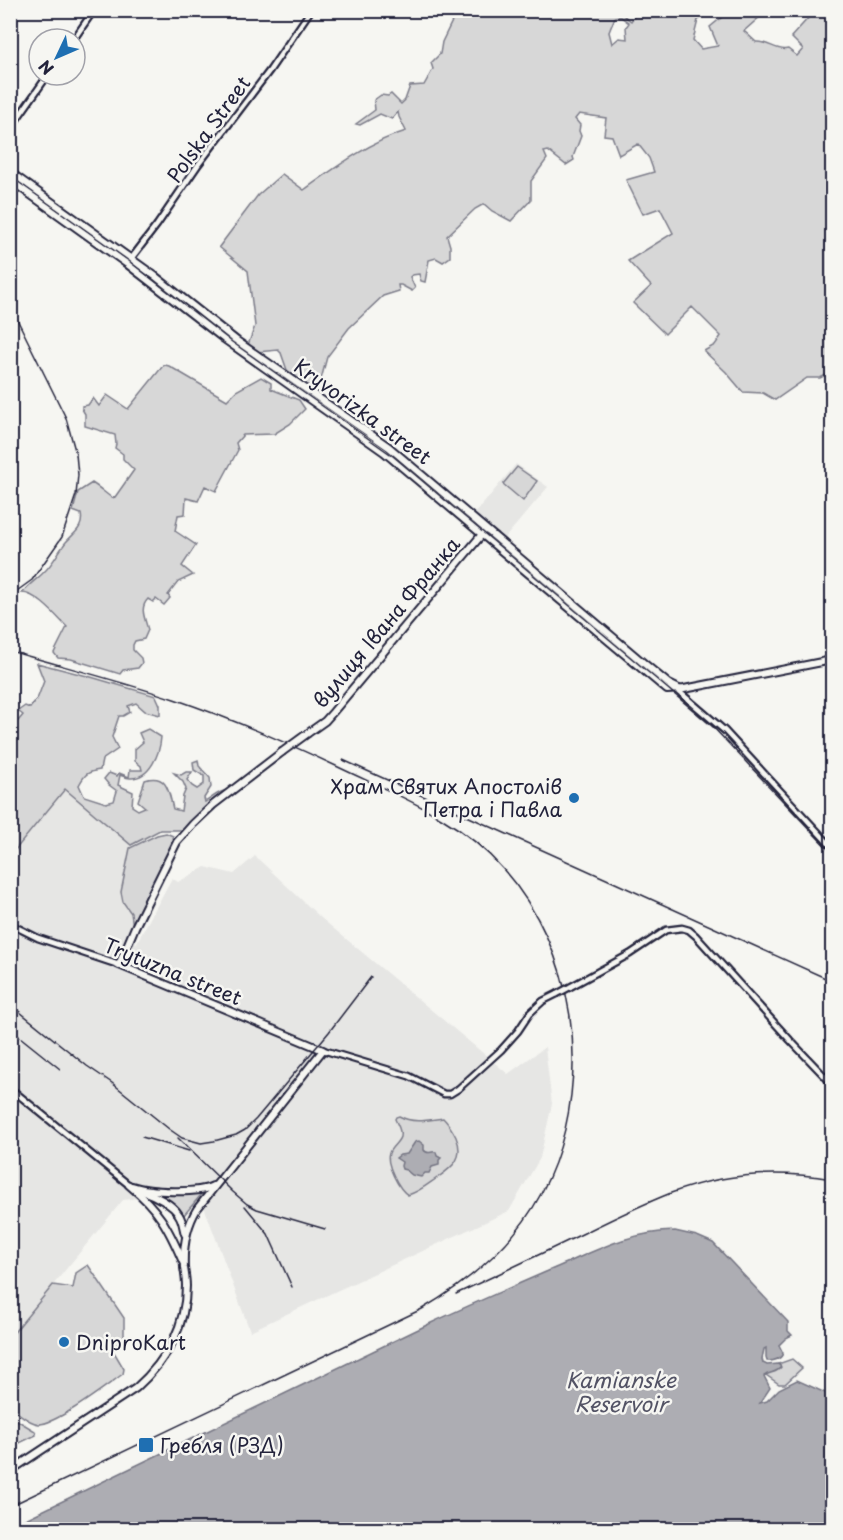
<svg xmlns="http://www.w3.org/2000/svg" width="843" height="1540" font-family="'Playpen Sans',sans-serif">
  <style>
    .built { fill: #e6e6e4 }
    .green { fill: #d7d7d7; stroke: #7c7c89; stroke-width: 1.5; fill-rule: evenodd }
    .water { fill: #adadb3; stroke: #757583; stroke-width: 1.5 }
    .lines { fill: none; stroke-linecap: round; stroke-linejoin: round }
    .minor-casing { stroke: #22223b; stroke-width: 9 }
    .major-casing { stroke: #22223b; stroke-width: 10 }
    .minor { stroke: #f6f6f2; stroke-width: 4.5 }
    .major { stroke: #f6f6f2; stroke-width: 6 }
    .tram { stroke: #22223b; stroke-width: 1.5 }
    .rail { stroke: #22223b; stroke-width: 1.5 }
    .minor-bridge-casing { stroke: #22223b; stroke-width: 9; stroke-linecap: butt }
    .major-bridge-casing { stroke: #22223b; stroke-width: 10; stroke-linecap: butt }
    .minor-bridge { stroke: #f6f6f2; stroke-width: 4.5 }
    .major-bridge { stroke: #f6f6f2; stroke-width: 6 }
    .poi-dot { fill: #1f6fb2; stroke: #f6f6f2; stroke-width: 2 }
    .labels { text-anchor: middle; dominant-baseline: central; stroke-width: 5; stroke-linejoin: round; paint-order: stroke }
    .street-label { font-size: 20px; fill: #22223b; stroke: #f6f6f2 }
    .poi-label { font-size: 20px; fill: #22223b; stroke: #f6f6f2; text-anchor: start }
    .water-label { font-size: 21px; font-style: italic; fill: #535365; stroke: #f6f6f2 }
  </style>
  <rect width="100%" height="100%" fill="#f6f6f2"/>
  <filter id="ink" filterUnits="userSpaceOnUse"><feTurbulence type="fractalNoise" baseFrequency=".0167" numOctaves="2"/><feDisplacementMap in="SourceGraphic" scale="12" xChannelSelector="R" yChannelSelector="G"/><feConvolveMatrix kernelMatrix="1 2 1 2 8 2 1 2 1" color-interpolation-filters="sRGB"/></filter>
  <g filter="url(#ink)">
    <g class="built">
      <path d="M516 464 548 487 504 539 474 515Z"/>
      <path d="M65 789 131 845 121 892 123 902 131 913 136 944 172 878 178 882 205 867 234 874 255 856 321 918 508 1074 545 1047 552 1104 540 1158 509 1211 250 1331 199 1193 187 1192 123 1200 11 1336V855Z"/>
    </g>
    <g class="green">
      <path d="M457 11H619V12L631 21 638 11H705V16L698 20 693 40 701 49 718 46 710 27 727 13 726 11H764L763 14 744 31 756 42C768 41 777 52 788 49L797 56 803 49 791 37 811 15 810 11H832V372L820 378H807L775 400 763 393 743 392 726 372 704 351 715 345 721 336 692 307 665 334 633 303 651 286 628 261 673 233 660 208 643 214 626 180 654 172 649 158 638 144 619 155 612 136 604 135 606 118 579 114 575 119 580 125 579 131 581 136 573 157 574 160 566 165 548 151 544 152 547 159 531 181V200L511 221 492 211 484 204 475 209 447 236 450 246V257L443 262 436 258 429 260 425 282 421 281 419 274 412 275 410 277 415 288 412 291 401 285H398L399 291 383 296 349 328 327 357 320 383 311 388 287 370 281 353 278 350 257 352 248 345 255 326 248 271 219 247 258 195 282 174 304 190C336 167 369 142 406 131L399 117 398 112 392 119 380 114 360 125 356 124 375 110 374 100 381 95 388 96 391 94 401 104 405 100 410 86 424 85 433 69 431 63 440 54 442 42ZM615 17H621L629 23 626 27 627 39 619 38 612 44 609 32Z"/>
      <path d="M165 365 169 366 227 400 236 391 261 377 271 383V389L299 400 305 409 290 424 274 434 243 435 236 443 238 450 216 491 205 486 198 501 186 498 185 514 178 515 175 531 196 545 182 566 193 575 178 582 168 595 170 598 164 605 156 599 153 602 148 599C139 608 145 618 148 630L144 639 135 641 133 645V650L141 658 142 663 138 668 123 670 120 674 71 659 58 658 54 653 67 627C57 617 37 593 22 593 28 585 36 580 43 573 53 564 58 552 66 542 74 533 84 528 81 514L73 511 78 492 92 483C100 488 105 493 112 498L115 497 134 470 123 459V454L115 448 116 444 115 435 85 426V414L82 409V406L88 405 93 398 99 406 107 395 128 409 162 367Z"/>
      <path d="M517 467 537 481 523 501 503 484Z"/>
      <path d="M37 663 91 677 156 696 160 705V715L145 711 136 703 128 706 130 712 123 716H119L112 737 118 749 102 760 100 770C87 772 85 774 79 785L84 796 106 803 114 801 117 791 109 785 104 779 109 773 117 776 119 773 129 777 130 770H142L141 766 135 761V749L143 742 139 733 148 729 161 737C160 753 150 779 130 778 126 778 123 776 120 775L118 785 133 792 132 806 138 810 145 807 138 801 145 780C168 773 169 793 173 809L181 811 183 796 186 789 183 782 174 773 181 775 186 772H192L187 780 192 786 197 789 204 784V776L194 770 193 762 198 760 199 766 210 778 211 787 204 798 205 802C212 798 221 789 229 790L184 830H160L131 845 65 789 11 855V717L18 721 23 715 18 711 25 706 30 708 38 697 44 681Z"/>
      <path d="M166 833 173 836 174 844 133 927 131 913 123 902 121 892 130 848 157 835Z"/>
      <path d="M399 1116C414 1124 428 1120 443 1118 449 1124 452 1129 456 1137 465 1158 453 1167 437 1178 427 1185 419 1192 408 1195 399 1190 385 1163 389 1153 391 1147 398 1143 400 1137 402 1131 397 1124 395 1119L396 1117Z"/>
      <path d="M200 1192V1196L184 1215 156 1193Z"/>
      <path d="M88 1265 124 1318V1338L111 1347 124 1369 123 1374C106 1386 57 1424 39 1424 28 1423 19 1413 11 1408V1336L53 1285 73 1288 76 1273Z"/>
      <path d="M792 1359 802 1368 785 1384H779L766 1375 780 1365 778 1364Z"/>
      <path d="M10 1416 35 1431 36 1435 11 1447Z"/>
    </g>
    <g class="water">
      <path d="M419 1141 424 1145V1150C427 1155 431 1151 436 1152L437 1156 441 1158 439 1160V1165L432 1167 429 1173H425L421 1177 412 1175 406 1170 402 1169 401 1166 402 1162 396 1158 400 1155 407 1154 415 1142Z"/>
      <path d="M675 1231 697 1236 713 1243 788 1322V1331L792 1335 786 1338 779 1345 783 1353C781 1360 774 1361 767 1361L766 1358V1348L764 1349 762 1359 763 1363 767 1365 778 1364 781 1367C777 1373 770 1372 764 1376L770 1388 760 1403 767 1401 779 1389 797 1380 832 1396V1529H11V1526L431 1323C474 1303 518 1284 562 1265 601 1248 631 1232 675 1231Z"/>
    </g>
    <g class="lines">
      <g class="minor-casing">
        <g id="minor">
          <path d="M74 39 94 10"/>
          <path d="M10 129 48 75"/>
          <path d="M127 264 157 225 198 165 270 70 311 10"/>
          <path d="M676 689 725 731 832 847"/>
          <path d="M10 924 38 938 119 965"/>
          <path d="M570 987 630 954 666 930 682 928 689 930 696 936 790 1040 832 1084"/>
          <path d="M323 1050 409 1076 444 1094H450L458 1089 501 1050 518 1031 530 1013 543 1001 557 994"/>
          <path d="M10 1088 129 1185"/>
        </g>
      </g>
      <g class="major-casing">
        <g id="major">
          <path d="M10 172 155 276 237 341 389 447 646 665 669 684 677 688"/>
          <path d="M10 180 127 264 224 339 384 452 667 690 684 689 832 660"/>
          <path d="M308 733 325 721 333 712 484 532"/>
          <path d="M129 1185C159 1210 168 1227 183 1262"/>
          <path d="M132 1186C149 1192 198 1194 213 1186"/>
          <path d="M142 1191C154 1195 173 1204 179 1215 183 1221 183 1228 185 1234"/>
          <path d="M10 1471 136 1388C166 1361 186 1328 186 1286 186 1280 185 1274 184 1268 183 1247 186 1227 197 1209L323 1050 119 965 135 927 177 842 193 824 213 805 282 752"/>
        </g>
      </g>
      <use href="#minor" class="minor"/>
      <use href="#major" class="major"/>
      <path class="tram" d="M10 176 129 261 232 342 393 456 713 727 832 853"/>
      <g class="rail">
        <path d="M10 305 66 418 76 454 78 475 76 495 62 537 32 580 10 596"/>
        <path d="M10 651C65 667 120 681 174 699 230 718 283 741 336 766 371 783 408 798 441 818 537 874 584 988 571 1095 559 1196 507 1259 422 1309L10 1506"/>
        <path d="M343 760 832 981"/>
        <path d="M10 1004 87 1066 112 1083 169 1129 182 1138 201 1143 214 1141 236 1135 245 1130 256 1119 329 1032 371 977"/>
        <path d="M10 1029 60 1069"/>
        <path d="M142 1137 189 1151"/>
        <path d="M178 1138 233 1192 247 1204 257 1209 325 1229"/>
        <path d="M245 1206 268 1234 292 1287"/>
        <path d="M456 1294C498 1274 541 1254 584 1233 612 1219 641 1205 671 1193 723 1173 778 1170 832 1179"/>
      </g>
      <g class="minor-bridge-casing">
        <path id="minor-bridge" d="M557 994 570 987"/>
      </g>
      <g class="major-bridge-casing">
        <path id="major-bridge" d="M282 752 308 733"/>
      </g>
      <use href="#minor-bridge" class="minor-bridge"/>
      <use href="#major-bridge" class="major-bridge"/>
    </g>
  </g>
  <g class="poi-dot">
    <circle cx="574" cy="798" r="6"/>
    <circle cx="64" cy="1342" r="6"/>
    <rect x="138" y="1437" width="16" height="16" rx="3"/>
  </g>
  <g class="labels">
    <g class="street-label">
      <text transform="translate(208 129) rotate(-54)">Polska Street</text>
      <text transform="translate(363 411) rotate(36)">Kryvorizka street</text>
      <text transform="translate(386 622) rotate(-50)">вулиця Івана Франка</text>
      <text transform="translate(173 971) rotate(22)">Trytuzna street</text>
    </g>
    <g class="poi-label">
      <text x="562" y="786" text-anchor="end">Храм Святих Апостолів<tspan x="562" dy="23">Петра і Павла</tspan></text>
      <text x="76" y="1342">DniproKart</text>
      <text x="160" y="1445">Гребля (РЗД)</text>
    </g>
    <g class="water-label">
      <text x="621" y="1379">Kamianske<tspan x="621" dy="24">Reservoir</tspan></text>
    </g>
  </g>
  <rect width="843" height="1540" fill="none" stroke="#f6f6f2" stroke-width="36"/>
  <rect x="18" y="18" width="807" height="1504" fill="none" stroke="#22223b" stroke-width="2" filter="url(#ink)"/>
  <g transform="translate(57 57) rotate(226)"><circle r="28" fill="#f6f6f2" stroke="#a1a1a9" stroke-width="1.5"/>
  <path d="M0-4.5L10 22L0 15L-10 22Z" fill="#1f6fb2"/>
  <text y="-9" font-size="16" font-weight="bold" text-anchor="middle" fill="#22223b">N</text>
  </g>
</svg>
